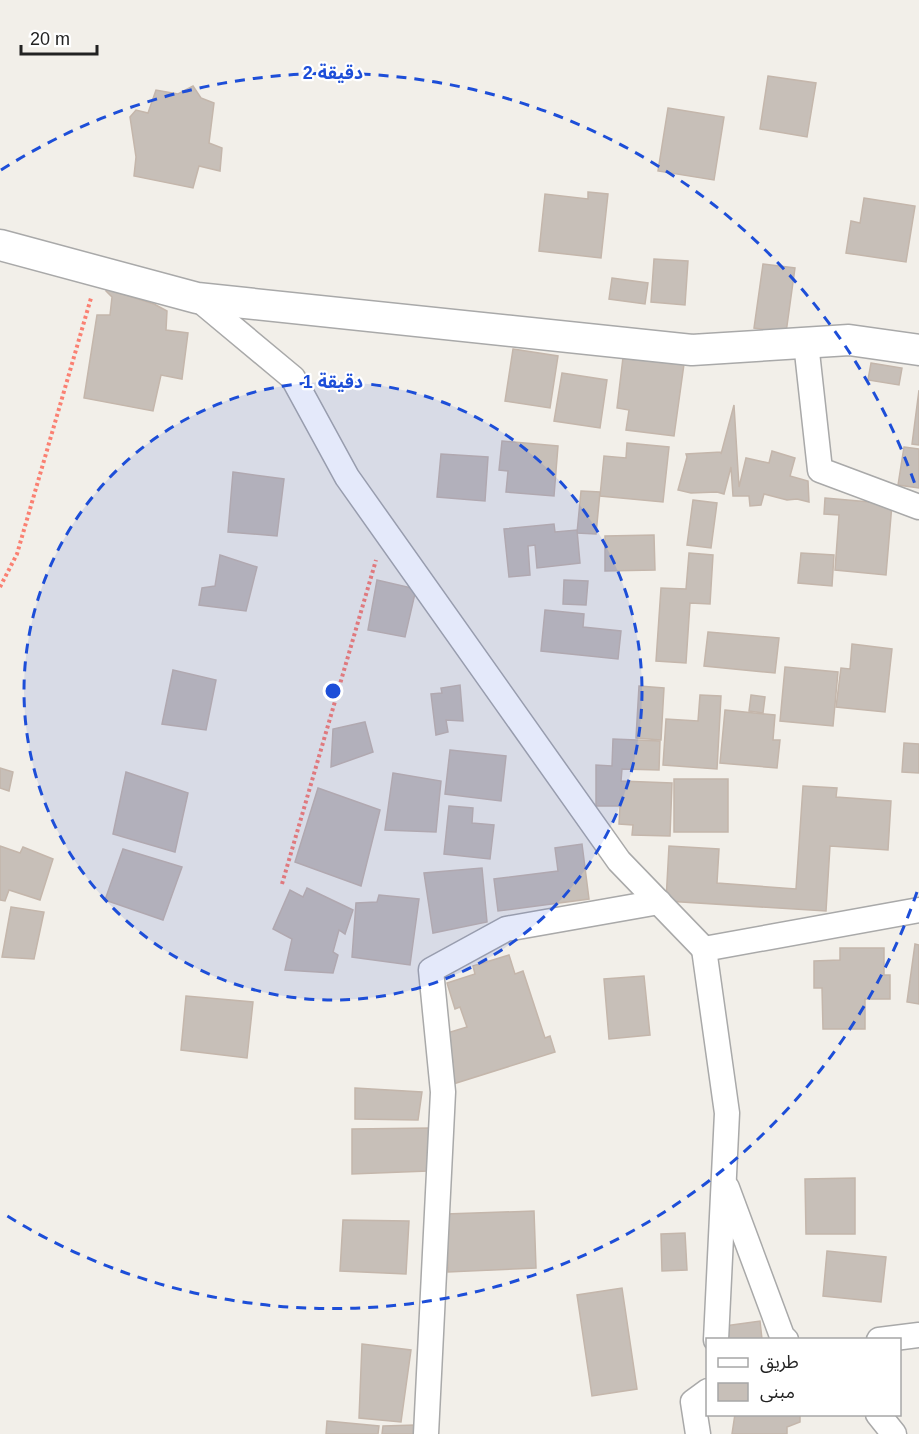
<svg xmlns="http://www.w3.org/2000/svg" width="919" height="1434" font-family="Helvetica,'Noto Sans Arabic',sans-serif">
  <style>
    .building { fill: #c7bfb8; stroke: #c4b6ab; stroke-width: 1.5 }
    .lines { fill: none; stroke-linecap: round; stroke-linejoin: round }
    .minor-casing { stroke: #a9a9a9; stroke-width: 27 }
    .tertiary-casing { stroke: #a9a9a9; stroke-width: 33 }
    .path { stroke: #fa8072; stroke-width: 4; stroke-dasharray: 3 3; stroke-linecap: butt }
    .minor { stroke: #fff; stroke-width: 24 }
    .tertiary { stroke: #fff; stroke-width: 30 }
    .ring { fill: none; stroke: #1d4ed8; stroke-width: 3; stroke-dasharray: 10 8 }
    .centre { fill: #1d4ed8; stroke: #fff; stroke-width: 3 }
    .ring-label { font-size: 18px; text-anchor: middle; font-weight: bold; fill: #1d4ed8; stroke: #fff; stroke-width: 4.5; stroke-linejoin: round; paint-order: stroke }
  </style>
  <rect width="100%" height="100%" fill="#f2efe9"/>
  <g class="building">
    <path d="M768 76 816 83 807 137 760 129Z"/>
    <path d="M193 86 201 98 214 103 209 143 222 148 220 171 199 166 193 188 134 176 136 157 130 117 136 110 148 113 156 90 178 94Z"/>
    <path d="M668 108 724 117 714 180 658 171Z"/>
    <path d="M588 192 608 194 601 258 539 251 545 194 588 199Z"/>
    <path d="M864 198 915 206 906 262 846 253 851 221 860 223Z"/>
    <path d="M654 259 688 261 685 305 651 302Z"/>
    <path d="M763 264 795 268 786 333 754 328Z"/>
    <path d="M119 277 116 292 154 304 167 311 166 330 188 333 182 379 161 375 153 411 84 398 97 315H110L112 297 106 291 108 278Z"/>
    <path d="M612 278 648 283 645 304 609 299Z"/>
    <path d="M513 349 558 356 550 408 505 401Z"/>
    <path d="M624 349 685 357 674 436 626 430 629 410 617 408Z"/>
    <path d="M871 363 902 368 899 385 868 380Z"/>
    <path d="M562 373 607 380 600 428 554 421Z"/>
    <path d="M919 390V445L912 444Z"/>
    <path d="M734 405 739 487 746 458 769 463 772 451 795 458 790 476 808 481 809 502 797 499 787 500 764 494 761 505 750 506 749 496H733L731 467 724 494 717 492 691 493 678 490 687 457 686 454 721 452V454Z"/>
    <path d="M502 441 558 446 554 496 506 492 508 471 499 470Z"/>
    <path d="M627 443 669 447 663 502 600 496 604 456 626 458Z"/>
    <path d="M904 447 919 449V488L898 485Z"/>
    <path d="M441 454 488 457 485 501 437 497Z"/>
    <path d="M233 472 284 479 277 536 228 532Z"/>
    <path d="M581 491 600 492 596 534 577 533Z"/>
    <path d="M825 498 892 504 886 575 835 570 839 515 824 514Z"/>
    <path d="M693 500 717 503 711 548 687 545Z"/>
    <path d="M554 524 555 532 577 530 580 563 537 568 535 545 528 546 530 575 509 577 504 529Z"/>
    <path d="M654 535 655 570 605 571V536Z"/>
    <path d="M689 553 713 555 710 604 690 603 686 663 656 661 661 588 686 589Z"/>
    <path d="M801 553 834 555 832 586 798 583Z"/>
    <path d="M220 555 257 567 246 611 199 605 202 588 215 586Z"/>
    <path d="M377 580 416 589 405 637 368 630Z"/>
    <path d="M564 580 588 581 586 605 563 604Z"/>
    <path d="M545 610 584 614 583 627 621 631 618 659 541 651Z"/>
    <path d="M708 632 779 638 775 673 704 666Z"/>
    <path d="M852 644 892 649 885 712 836 707 841 668 850 669Z"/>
    <path d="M785 667 838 672 833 726 780 721Z"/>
    <path d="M173 670 216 680 206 730 162 724Z"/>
    <path d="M460 685 463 721 446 720 448 732 436 735 431 694 442 693 441 688Z"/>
    <path d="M639 686 664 688 661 740 636 738Z"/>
    <path d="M700 695 721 696 717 769 663 765 666 719 698 721Z"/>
    <path d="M751 695 765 697 763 713 749 711Z"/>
    <path d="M725 710 775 715 773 740H780L777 768 720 763Z"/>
    <path d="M365 722 373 752 331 767 333 729Z"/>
    <path d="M613 739 660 741 659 770 622 769 621 781 672 783 670 836 632 835 633 825 619 824 620 806H596V765L612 766Z"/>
    <path d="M904 743 919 744V773L902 772Z"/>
    <path d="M450 750 506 756 501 801 445 794Z"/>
    <path d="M0 768 13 772 9 791 0 788Z"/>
    <path d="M126 772 188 793 175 852 113 834Z"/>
    <path d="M393 773 441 781 436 832 385 830Z"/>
    <rect x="674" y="779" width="54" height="53"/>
    <path d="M803 786 837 788 836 797 891 801 888 850 830 846 826 911 666 901 669 846 719 849 717 883 796 889Z"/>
    <path d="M318 788 380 810 361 886 295 862Z"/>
    <path d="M449 806 473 808 472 823 494 825 490 859 444 854Z"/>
    <path d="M582 844 589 899 498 911 494 879 558 871 555 848Z"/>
    <path d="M0 846 20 853 23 847 53 859 40 900 9 890 5 901 0 900Z"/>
    <path d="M123 849 182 867 163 920 105 900Z"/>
    <path d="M482 868 487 922 433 933 424 873Z"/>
    <path d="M307 888 353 910 345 934 339 930 333 952 338 955 333 973 285 970 292 939 273 929 290 890 303 897Z"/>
    <path d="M379 895 419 899 410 965 352 957 356 903 377 902Z"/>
    <path d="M11 907 44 912 34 959 2 957Z"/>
    <path d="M915 944 919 945V1004L907 1002Z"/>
    <path d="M840 948H884V975H890V999H865V1029H823L822 988H814V961L840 960Z"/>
    <path d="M509 955 515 974 523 971 545 1038 550 1036 555 1052 450 1085 444 1065 453 1062 444 1034 467 1027 460 1007 455 1009 447 983 475 974 473 966Z"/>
    <path d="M644 976 650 1035 609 1039 604 979Z"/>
    <path d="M186 996 253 1002 247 1058 181 1050Z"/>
    <path d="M355 1088 422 1092 418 1120 355 1119Z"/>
    <path d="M431 1128 428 1171 352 1174V1129Z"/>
    <path d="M855 1178V1234H806L805 1179Z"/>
    <path d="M534 1211 536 1268 448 1272 446 1214Z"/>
    <path d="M343 1220 409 1221 406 1274 340 1271Z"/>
    <path d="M685 1233 687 1270 662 1271 661 1234Z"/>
    <path d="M827 1251 886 1257 881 1302 823 1296Z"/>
    <path d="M622 1288 637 1389 592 1396 577 1295Z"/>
    <path d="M760 1321 762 1339 773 1338V1340H727L725 1326Z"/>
    <path d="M362 1344 411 1350 401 1422 359 1418Z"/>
    <path d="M735 1414H800V1422L787 1427V1434H732Z"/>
    <path d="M327 1421 379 1426 378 1434H326Z"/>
    <path d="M415 1425 414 1434H382L383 1426Z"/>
  </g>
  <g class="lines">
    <g class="minor-casing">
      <g id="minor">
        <path d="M197 298 293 378 347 477 619 861 704 949"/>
        <path d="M806 343 820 470 919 507"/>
        <path d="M727 1188 782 1336 786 1340"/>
        <path d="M716 1340 727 1113 704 949 919 910"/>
        <path d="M879 1340 919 1335"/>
        <path d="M878 1414 894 1434"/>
        <path d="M426 1434 443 1092 431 970 506 929 659 902"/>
        <path d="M698 1434 693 1402 708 1391"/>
      </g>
    </g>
    <g class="tertiary-casing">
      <path id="tertiary" d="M0 245 197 298 692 350 849 340 919 350"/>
    </g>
    <g class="path">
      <path d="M0 587 17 554 91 298"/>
      <path d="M282 884 376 560"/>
    </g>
    <use href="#minor" class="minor"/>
    <use href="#tertiary" class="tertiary"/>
  </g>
  <circle cx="333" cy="691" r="309" fill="#1d4ed8" fill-opacity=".12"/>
  <g class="ring">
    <circle cx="333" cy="691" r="309"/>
    <path d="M917 892A618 618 0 0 1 1 1212M1 170A618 618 0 0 1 917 490"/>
  </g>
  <circle cx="333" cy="691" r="9" class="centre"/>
  <g class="ring-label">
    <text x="333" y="79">2 دقيقة</text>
    <text x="333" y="388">1 دقيقة</text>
  </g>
  <rect x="706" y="1338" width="195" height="78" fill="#ffffff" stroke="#a7a7a7" stroke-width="1.5"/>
  <rect x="718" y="1358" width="30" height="9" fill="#ffffff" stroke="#a7a7a7" stroke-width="1.5"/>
  <text x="760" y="1368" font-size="18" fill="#222222">طريق</text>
  <rect x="718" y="1383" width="30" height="18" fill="#c7bfb8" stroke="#a7a7a7" stroke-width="1.5"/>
  <text x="760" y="1398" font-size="18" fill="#222222">مبنى</text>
  <path d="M21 45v9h76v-9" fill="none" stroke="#222222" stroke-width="3"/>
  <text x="30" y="45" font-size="18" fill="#222222" stroke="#ffffff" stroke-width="4.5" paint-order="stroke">20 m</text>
</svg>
